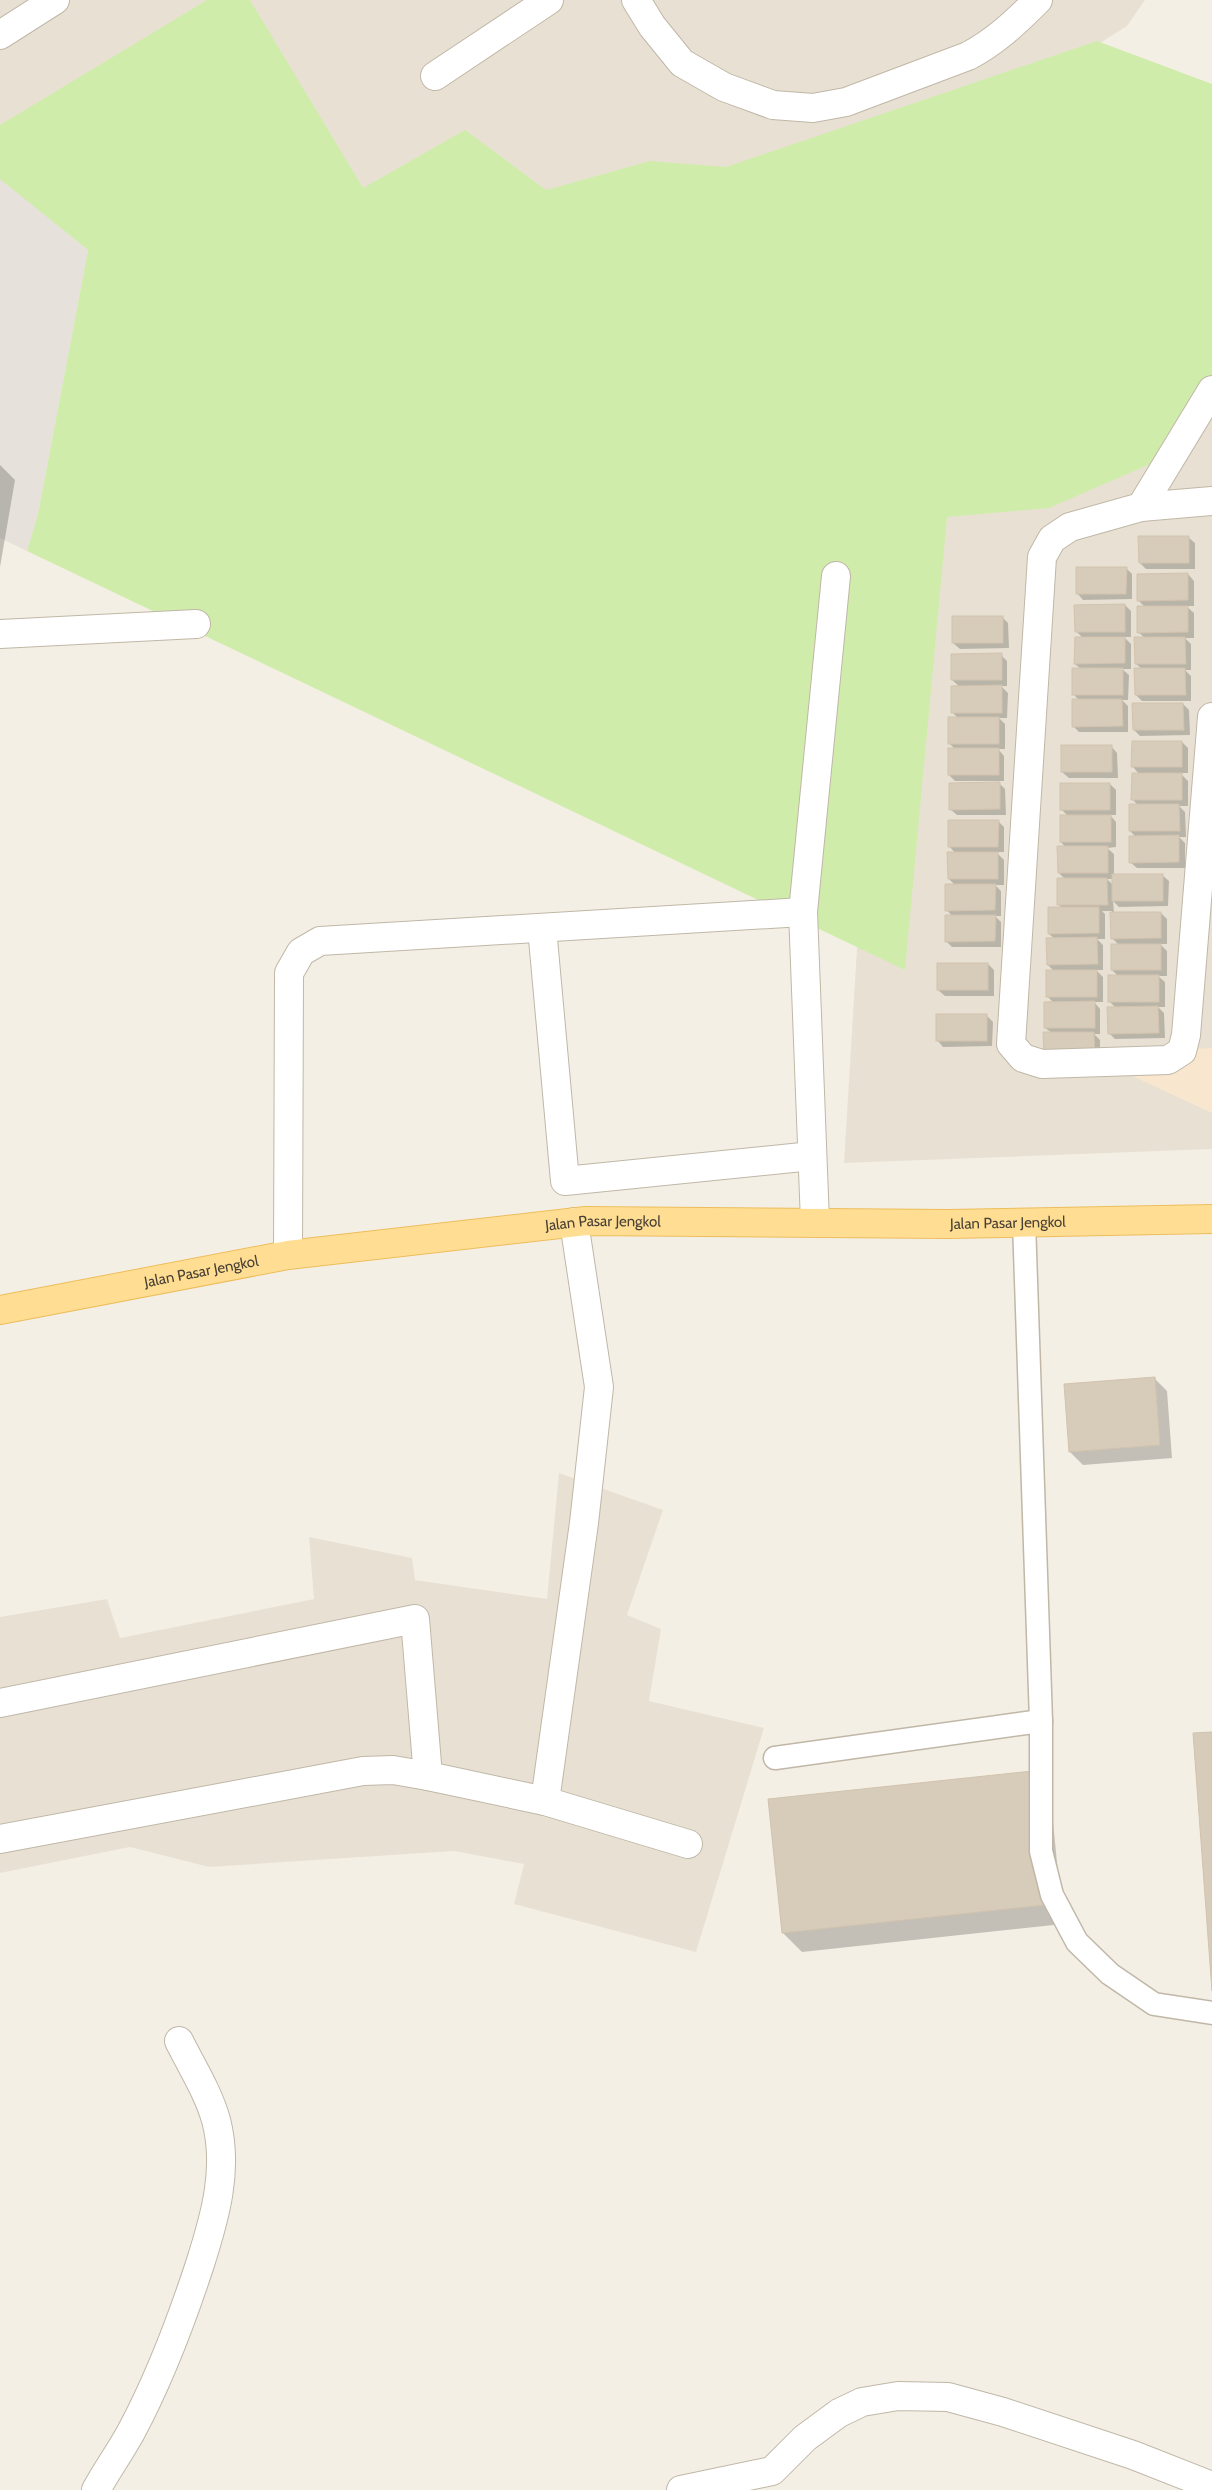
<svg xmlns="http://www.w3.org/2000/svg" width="1212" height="2490" font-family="Cabin,sans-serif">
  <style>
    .residential { fill: #e8e1d3 }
    .commercial { fill: #f8e6cf }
    .industrial { fill: #e6e1da }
    .green { fill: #d0ecab }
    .shadow { fill: #0003; fill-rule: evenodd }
    .building { fill: #d7cbba; stroke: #d2c3ad }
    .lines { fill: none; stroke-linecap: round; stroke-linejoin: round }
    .service-casing { stroke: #c0b7a7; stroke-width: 25 }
    .minor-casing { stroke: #c0b7a7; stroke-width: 30 }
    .primary-casing { stroke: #edbd5b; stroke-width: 30 }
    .service { stroke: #fff; stroke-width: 22 }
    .minor { stroke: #fff; stroke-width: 28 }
    .primary { stroke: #ffde94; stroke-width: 28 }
    .labels { text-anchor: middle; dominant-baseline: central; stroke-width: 4; stroke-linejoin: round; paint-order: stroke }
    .street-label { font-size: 15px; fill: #473f34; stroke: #fff }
  </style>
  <rect width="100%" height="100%" fill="#f4efe5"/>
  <g class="residential">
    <path d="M0 0H1145L1127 26 1046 77 520 345 0 212Z"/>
    <path d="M1212 263V1149L844 1163 883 518Z"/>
    <path d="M559 1473 663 1510 627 1615 661 1629 649 1701 764 1728 696 1952 514 1904 524 1864 454 1851 209 1867 130 1847 0 1873V1617L107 1599 120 1638 314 1599 309 1537 412 1558 415 1580 547 1599Z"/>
  </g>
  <path class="commercial" d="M1212 1048V1113L1085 1054Z"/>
  <path class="industrial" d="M0 179 88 250 38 514 27 551 0 538Z"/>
  <path class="green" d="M207 0H250L363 188 465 130 546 190 650 161 726 167 1097 41 1212 84V379L1155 462 1049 508 947 517 905 970 27 551 38 514 88 250 0 179V125Z"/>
  <g class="shadow">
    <path d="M0 465 15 480 0 567Z"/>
    <path d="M1188 537 1195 543V569H1146L1140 563Z"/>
    <path d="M1126 568 1132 574V599L1083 600 1077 593Z"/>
    <path d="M1188 574 1194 581V606H1186L1194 613V638H1185L1191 644V670H1185L1191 676V701H1142L1136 695 1142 669 1136 664 1145 638 1138 632 1145 607 1138 600Z"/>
    <path d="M1125 605 1131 611V637H1124L1131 644V669H1122L1129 675 1128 700H1122L1128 706V732H1079L1073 726 1079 700 1073 694 1081 669 1075 664 1083 638 1076 631Z"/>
    <path d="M1002 617 1008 623 1009 648 960 649 953 643Z"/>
    <path d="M1001 655 1007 661V686H1001L1008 693 1007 718H999L1005 724V749H998L1004 756V781H955L949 775 956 750 950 744 958 718 952 712 960 687 952 680Z"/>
    <path d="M1183 704 1189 710 1190 735 1140 736 1134 730Z"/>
    <path d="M1182 742 1188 748V773H1180L1188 781V806H1179L1185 812 1186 837H1179L1185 843V868H1137L1130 862 1136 837 1130 831 1139 806 1133 800 1140 775 1133 767Z"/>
    <path d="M1111 746 1117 753 1118 778H1069L1062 772Z"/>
    <path d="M999 783 1005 789 1006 815H957L950 809Z"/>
    <path d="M1110 784 1116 790V815H1110L1116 822V847L1107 848 1114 854V875H1162L1169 881 1168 906 1119 907 1113 901 1114 913H1161L1167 919V944H1160L1167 951V976H1158L1165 982V1007H1158L1164 1013 1165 1038 1115 1039 1109 1033 1116 1008 1109 1001 1118 976 1112 970 1119 945 1112 938V911H1102L1105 914V939H1097L1103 945V970H1096L1103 977V1002H1094L1100 1009V1034H1094L1100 1040V1065L1045 1028 1054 1003 1047 996 1054 971 1048 965 1055 939 1049 934 1062 908 1058 904 1065 879 1059 873 1066 848 1061 842 1068 816 1061 809ZM1107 879H1113V885Z"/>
    <path d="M998 821 1004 827V852H996L1004 860V885H995L1001 891V916H995L1001 922V947H952L946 941 952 916 947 910 955 885 949 879 956 854 949 846Z"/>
    <path d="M988 964 994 970V996H945L938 990Z"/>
    <path d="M986 1015 993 1022 992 1046 943 1047 937 1040Z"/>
    <path d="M1154 1378 1167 1391 1172 1458 1083 1465 1070 1452Z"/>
    <path d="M1050 1791 1063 1924 802 1952 783 1933Z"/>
  </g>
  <g class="building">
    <path d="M1138 536H1189V563H1139Z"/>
    <path d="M1076 567H1127L1126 594H1076Z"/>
    <path d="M1188 573V600L1137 601V574Z"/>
    <path d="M1125 604V632H1075L1074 605Z"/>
    <path d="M1137 606H1188V632L1137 633Z"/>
    <rect x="952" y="616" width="51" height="27"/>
    <path d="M1075 637H1125V663L1074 664Z"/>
    <path d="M1134 637H1185L1186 664H1135Z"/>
    <path d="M1002 653V680H951V654Z"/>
    <rect x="1072" y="668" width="51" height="27"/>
    <path d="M1134 668H1185L1186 695H1135Z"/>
    <path d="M1002 685V713H951V686Z"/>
    <path d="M1072 699H1122L1123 726 1072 727Z"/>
    <path d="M1132 703H1183L1184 730H1133Z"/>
    <rect x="948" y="717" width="51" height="27"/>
    <path d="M1132 741H1182V767H1131Z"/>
    <rect x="1061" y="745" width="51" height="27"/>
    <rect x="948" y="748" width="51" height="27"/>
    <path d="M1132 773H1182V800H1131Z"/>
    <path d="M1000 782V809L949 810V783Z"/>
    <rect x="1060" y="783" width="50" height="27"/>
    <path d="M1129 804H1179L1180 831H1129Z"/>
    <rect x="1060" y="815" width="51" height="27"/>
    <path d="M948 820H999L998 847H948Z"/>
    <path d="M1179 835V862L1129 863V836Z"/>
    <path d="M1057 846H1108V873H1058Z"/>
    <path d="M947 852H998V879H948Z"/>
    <rect x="1112" y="874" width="51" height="27"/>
    <path d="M1057 878H1107L1108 905H1057Z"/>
    <path d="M945 884H996L995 910 945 911Z"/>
    <path d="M1048 907H1099V933L1048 934Z"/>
    <path d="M1110 912H1161V938L1111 939Z"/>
    <path d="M945 915H996L995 941 945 942Z"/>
    <path d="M1097 937 1098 964 1047 965 1046 938Z"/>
    <rect x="1111" y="944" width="50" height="26"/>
    <rect x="937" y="963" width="51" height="27"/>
    <rect x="1046" y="970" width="51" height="27"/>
    <rect x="1108" y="975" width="51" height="27"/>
    <path d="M1095 1001V1028H1044V1002Z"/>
    <path d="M1158 1006 1159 1033 1108 1034 1107 1007Z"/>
    <rect x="936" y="1014" width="51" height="27"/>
    <path d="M1043 1032H1094L1095 1059H1044Z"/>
    <path d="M1155 1377 1160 1445 1069 1452 1064 1384Z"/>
    <path d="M1212 1732V1991L1193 1733Z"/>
    <path d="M1032 1771 1045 1905 782 1933 768 1799Z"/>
  </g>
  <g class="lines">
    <g class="service-casing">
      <g id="service">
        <path d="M1024 1222 1041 1721V1851L1052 1895 1077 1942 1110 1974 1154 2004 1212 2013"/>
        <path d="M775 1758 1041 1721"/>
      </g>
    </g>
    <g class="minor-casing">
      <g id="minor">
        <path d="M636 0 652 26 682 63 724 87 773 105 813 108 846 102 968 56C995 42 1016 22 1038 0"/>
        <path d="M0 35 55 0"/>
        <path d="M435 76 549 0"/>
        <path d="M1212 390 1141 507 1070 527 1052 539 1042 557 1011 1044 1023 1058 1042 1064 1168 1060 1182 1051 1186 1035 1212 717"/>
        <path d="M1141 507 1212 501"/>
        <path d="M0 634 196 624"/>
        <path d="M542 928 565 1181 812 1156"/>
        <path d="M815 1222 803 912 836 576"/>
        <path d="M288 1255 289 973 301 952 320 941 803 912"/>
        <path d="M0 1703 415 1619 428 1776"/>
        <path d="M545 1801 584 1523 599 1387 574 1222"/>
        <path d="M0 1839 363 1771 393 1770 428 1776 545 1801 688 1844"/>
        <path d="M96 2490C107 2470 120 2452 131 2432 160 2378 181 2322 200 2264 215 2217 229 2169 216 2120 208 2092 192 2067 179 2041"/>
        <path d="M681 2490 772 2471 805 2438 839 2413 862 2402 898 2396 948 2397 1003 2412 1133 2455 1212 2486"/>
      </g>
    </g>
    <g class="primary-casing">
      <g id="primary">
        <path id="s1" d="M0 1310 288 1255 586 1221 948 1224 1212 1219"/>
      </g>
    </g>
    <use href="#service" class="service"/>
    <use href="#minor" class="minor"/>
    <use href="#primary" class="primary"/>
  </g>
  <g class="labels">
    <g class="street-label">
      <text stroke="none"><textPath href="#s1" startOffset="1015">Jalan Pasar Jengkol</textPath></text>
      <text stroke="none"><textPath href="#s1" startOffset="610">Jalan Pasar Jengkol</textPath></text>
      <text stroke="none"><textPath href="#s1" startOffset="205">Jalan Pasar Jengkol</textPath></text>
    </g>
  </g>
</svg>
